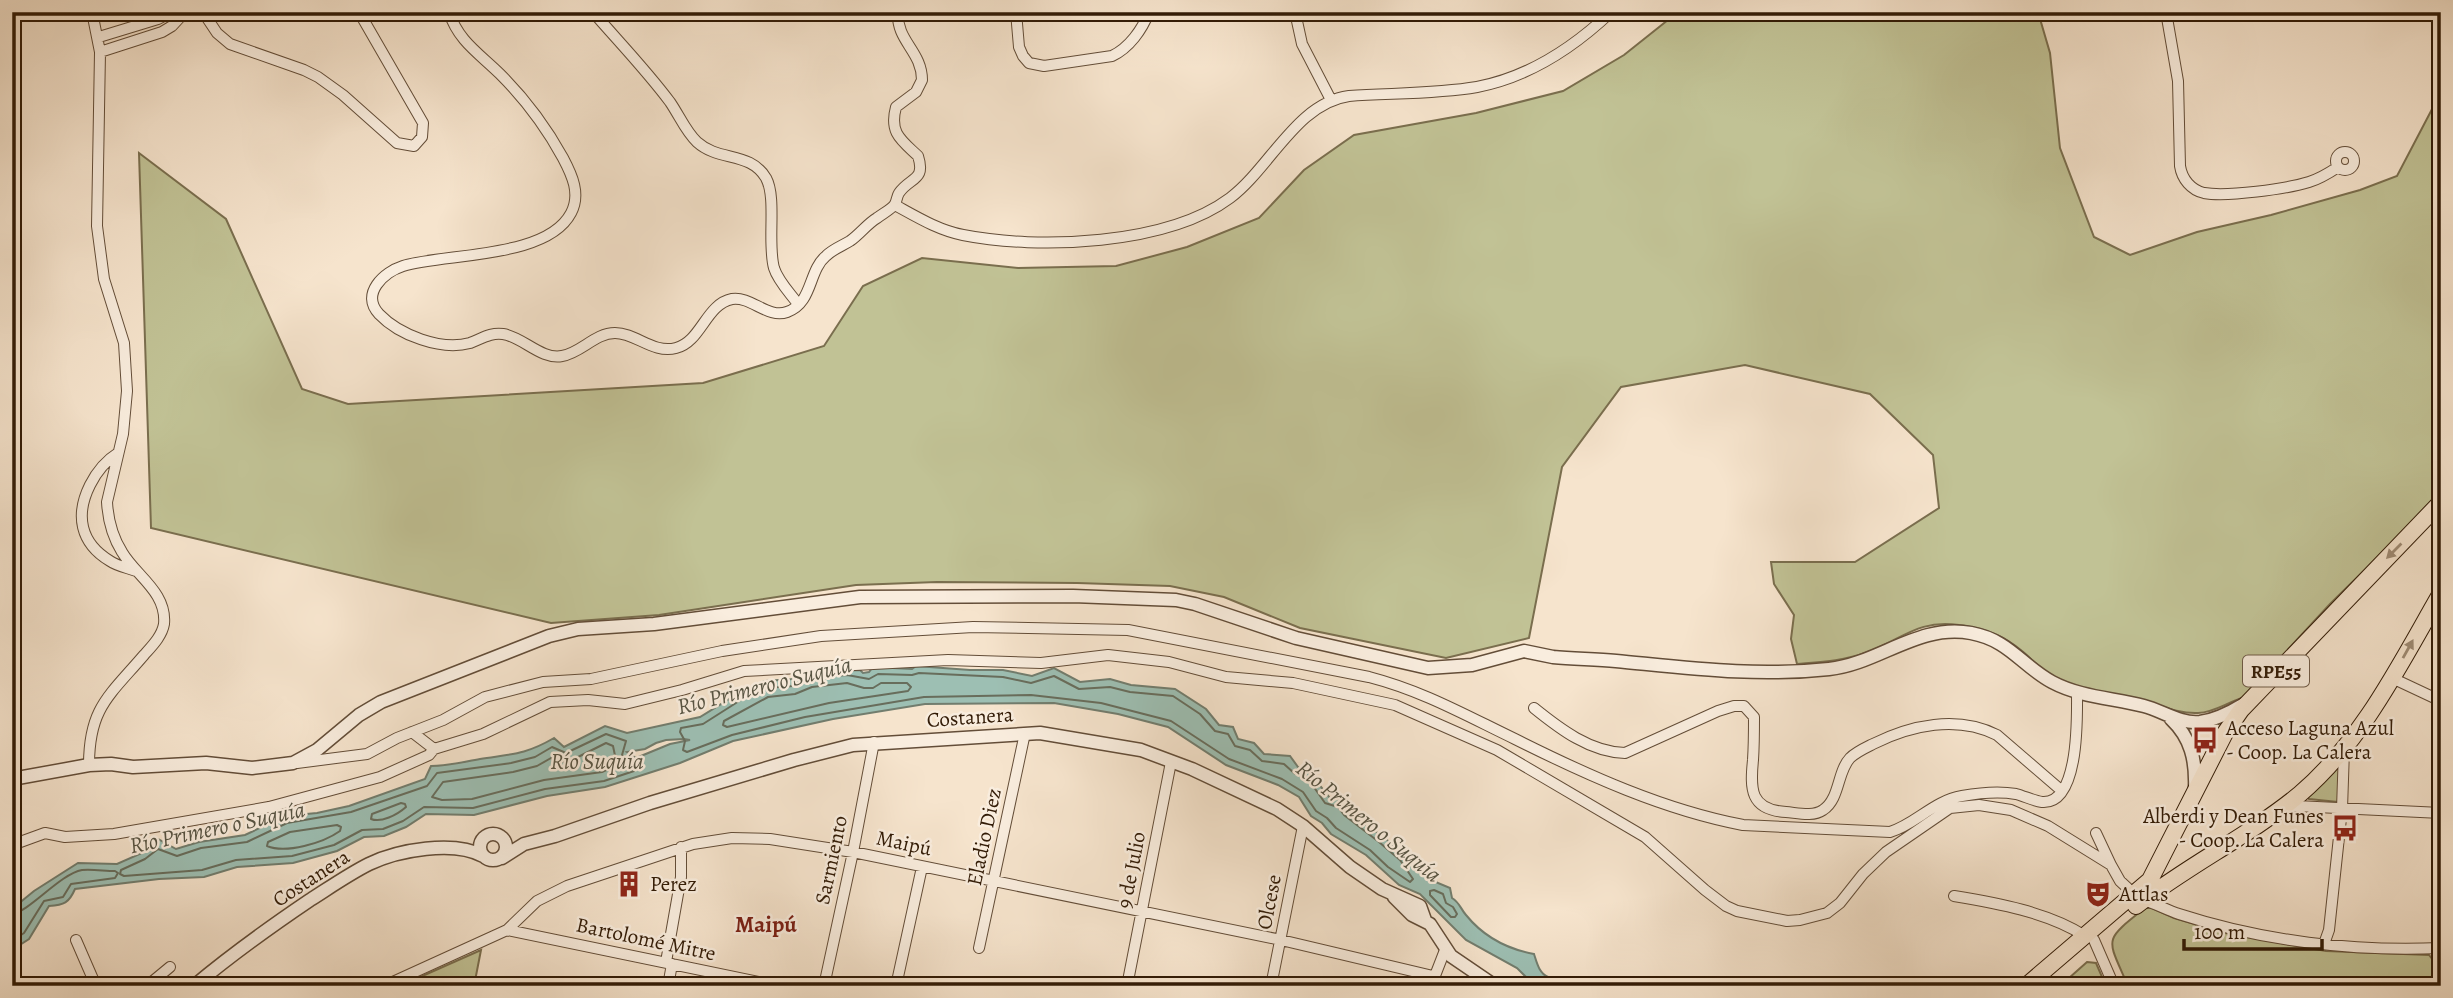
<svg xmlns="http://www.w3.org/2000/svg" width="2453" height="998" font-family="Alegreya,serif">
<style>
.green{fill:#c1c295;stroke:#7a6e4e;stroke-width:2}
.water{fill:#9dbfb3;stroke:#727d6e;stroke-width:2;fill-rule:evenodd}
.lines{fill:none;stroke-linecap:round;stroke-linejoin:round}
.shore{stroke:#686d5c;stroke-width:2}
.minor-casing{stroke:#634d38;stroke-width:12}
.tertiary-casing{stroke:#634d38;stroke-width:15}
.primary-casing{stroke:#321b06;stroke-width:18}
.minor{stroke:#f9edde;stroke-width:10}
.tertiary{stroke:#f9edde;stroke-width:12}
.primary{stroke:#f6e4cd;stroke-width:16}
.oneway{fill:#9e8a73}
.labels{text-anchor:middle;stroke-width:5;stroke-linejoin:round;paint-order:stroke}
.shield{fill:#f9edde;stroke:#6e5a47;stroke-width:2}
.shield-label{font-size:19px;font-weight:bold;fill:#321b06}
.street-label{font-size:21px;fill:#321b06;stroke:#f9edde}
.poi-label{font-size:21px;fill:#321b06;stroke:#f9edde;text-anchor:start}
.water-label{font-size:23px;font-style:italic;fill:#575443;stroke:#f9edde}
.neighbourhood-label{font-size:23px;font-weight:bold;fill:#7a1f14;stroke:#f9edde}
</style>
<rect width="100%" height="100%" fill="#f6e4cd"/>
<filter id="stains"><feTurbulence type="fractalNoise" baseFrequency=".00286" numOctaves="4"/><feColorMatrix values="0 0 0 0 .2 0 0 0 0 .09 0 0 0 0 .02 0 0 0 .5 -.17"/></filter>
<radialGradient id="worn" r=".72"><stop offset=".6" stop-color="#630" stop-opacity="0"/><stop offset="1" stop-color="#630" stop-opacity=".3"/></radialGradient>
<path class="green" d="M 1678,12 L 2038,12 L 2050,53 L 2060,148 L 2094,237 L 2130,255 L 2197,232 L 2271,215 L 2360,190 L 2397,176 L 2441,92 L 2441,445 L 2432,465 C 2441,483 2444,486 2432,504 L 2330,604 L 2243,698 C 2227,702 2216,712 2198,713 C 2177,714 2157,704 2137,699 C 2109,692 2075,691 2050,675 C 2039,668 2032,659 2022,651 C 2003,635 1984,628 1959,625 C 1917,619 1902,640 1865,653 C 1843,661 1820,662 1797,664 L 1791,639 L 1794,615 L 1774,584 L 1771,562 L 1855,562 L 1939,508 L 1933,455 L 1870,394 L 1745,365 L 1621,387 L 1562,467 L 1529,638 L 1446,658 L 1300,628 L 1224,597 L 1170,586 L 1077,583 L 937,582 L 856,585 L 659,615 L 551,623 L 151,528 L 139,153 L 226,219 L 302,389 L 348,404 L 703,383 L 824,346 L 863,286 L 922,258 L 1018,268 L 1116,266 L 1187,247 L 1259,218 L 1304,170 L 1354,135 L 1476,113 L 1563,91 L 1624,55 Z
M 2340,765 L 2338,802 L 2309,799 L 2307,797 Z
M 2145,908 L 2152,908 L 2174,918 L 2225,933 L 2326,951 L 2429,955 L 2433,960 L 2438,986 L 2128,986 C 2107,937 2102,942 2145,908 Z
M 481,950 L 474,986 L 423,986 L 417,982 L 420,977 Z
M 2087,962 L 2096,963 L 2106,986 L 2060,986 Z"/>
<path class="water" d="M 916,666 L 970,670 L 1003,670 L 1032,676 L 1054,668 L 1080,682 L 1110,679 L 1131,685 L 1175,689 L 1206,709 L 1219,725 L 1233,727 L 1238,739 L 1254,743 L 1264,754 L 1290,756 L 1298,767 L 1315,775 L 1318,783 L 1330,798 L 1342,800 C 1349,811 1370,830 1382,835 L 1426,878 L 1450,888 L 1452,898 C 1460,903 1460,908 1466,915 C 1483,936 1507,949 1534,954 C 1537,963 1539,973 1548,977 C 1557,981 1566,978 1575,978 C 1599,977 1625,976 1646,986 L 1535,986 L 1517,968 L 1466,940 L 1420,894 L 1399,885 L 1366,855 L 1331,834 L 1322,823 L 1311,816 L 1299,797 L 1278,785 L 1226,765 L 1168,727 L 1118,714 L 1054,703 L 925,704 L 833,719 L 733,741 L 680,763 L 605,787 L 547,796 L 474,815 L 426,814 L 406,827 L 384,836 L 364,837 L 337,851 L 293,863 L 237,867 L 204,877 L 159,879 L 75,889 C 69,903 64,905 49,906 L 29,939 L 12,950 L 12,909 L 34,891 L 78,863 L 117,864 L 142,853 L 158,839 L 176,849 L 199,842 L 245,835 L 285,816 L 317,813 L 349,806 L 425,779 L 431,766 C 448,766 463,762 480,759 C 511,754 525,755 554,738 L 564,747 L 605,726 L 627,733 L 700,717 L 744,690 L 765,681 L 792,679 L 808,671 L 860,670 L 863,673 L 869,672 L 873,667 L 912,669 ZM 684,739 L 690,740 L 670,744 L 636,758 L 627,752 L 645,749 L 656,743 L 666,740 Z"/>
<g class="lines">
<path class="shore" d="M 919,673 L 1003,677 L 1031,683 L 1054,676 L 1079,689 L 1110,687 L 1130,692 L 1173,696 L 1200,714 L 1215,731 L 1228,734 L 1235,746 L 1250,750 L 1262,761 L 1284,764 L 1294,773 L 1309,780 L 1325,803 L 1338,807 L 1344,815 L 1379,842 L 1400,860 L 1413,879 L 1410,882 L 1388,867 L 1370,850 L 1336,828 L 1327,818 L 1316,811 L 1303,792 L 1282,779 L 1229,759 L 1171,721 L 1101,703 L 1031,695 L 924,697 L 805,717 L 732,735 L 687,752 L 683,750 L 685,741 L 680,732 L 681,728 L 703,724 L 747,696 L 766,688 L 793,686 L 810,678 L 847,675 L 869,679 L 878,674 L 912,675 Z
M 847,683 L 864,688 L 873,688 L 881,683 L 907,683 L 911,687 L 908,691 L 829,703 L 727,727 L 723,725 L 724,721 L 768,697 L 795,694 L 812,687 Z
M 606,734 L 626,741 L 622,755 L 634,766 L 634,771 L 604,781 L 545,789 L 473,808 L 424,807 L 403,821 L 383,829 L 362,830 L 334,845 L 292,856 L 236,860 L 202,870 L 124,876 L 120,874 L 121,870 L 145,859 L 158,849 L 177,856 L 201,848 L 247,842 L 287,823 L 351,812 L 427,786 L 437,773 L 511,763 L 535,757 L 552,747 L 566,753 Z
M 606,743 L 613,746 L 617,765 L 602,772 L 544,780 L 472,799 L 442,800 L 432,797 L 443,782 L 513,772 L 537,766 L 551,758 L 561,762 L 570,761 Z
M 401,803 L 405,804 L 406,807 C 397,815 381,823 371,819 L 372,814 Z
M 337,825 L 341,827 L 340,831 C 323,843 286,854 267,846 L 268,842 L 290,832 Z
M 1434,890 L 1443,894 L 1446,903 L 1453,907 L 1457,914 L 1455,917 L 1451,917 L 1430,895 L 1430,891 Z
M 12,914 C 29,912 60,874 82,870 C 92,869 105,871 115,871 L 118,873 L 115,878 L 71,884 L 63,897 L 44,901 L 24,933 L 12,941"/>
<g class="minor-casing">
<path id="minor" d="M 203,12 L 217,33 L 230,44 L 304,70 L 318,77 L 343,95 L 397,143 L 414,146 L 422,137 L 423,123 L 359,12
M 449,12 C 458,41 480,54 500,74 C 525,99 546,127 563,158 C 572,175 581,194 571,213 C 547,259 445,253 403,266 C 384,272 360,294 379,314 C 399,335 441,351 470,343 C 481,339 491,332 503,334 C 523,337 541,360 562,356 C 581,353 595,333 615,333 C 636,333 653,354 676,348 C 701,342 706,304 732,299 C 751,296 768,319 787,312 C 813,303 808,271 826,256 C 833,249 842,246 850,241 C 860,234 867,224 877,218 C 882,214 892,209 895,204 C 897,200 897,196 899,193 C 910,177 926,181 918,156 C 901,140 889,133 896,107 L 916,92 L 922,80 C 922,51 896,41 898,12
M 593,12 C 619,42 647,71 670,102 C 679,115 686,132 697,142 C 719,162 750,151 766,178 C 777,198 767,243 774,268 C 778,281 790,293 798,304
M 1016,12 L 1019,47 L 1023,56 L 1029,63 L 1044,66 L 1112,56 C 1129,48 1142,30 1149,12
M 1295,12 L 1302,44 L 1331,100
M 2166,12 L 2178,81 L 2180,166 C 2182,179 2191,190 2204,193 C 2227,197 2286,189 2309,182 C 2319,179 2329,173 2338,167
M 99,37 L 158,19 L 171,12
M 100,52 L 162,32 L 172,26 L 185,12
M2336 161a9 9 0 1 1 18 0a9 9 0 1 1-18 0Z
M 895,205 C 917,217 938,230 963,235 C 1038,250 1167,245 1230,198 C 1270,168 1297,103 1349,96 C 1391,93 1436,94 1477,87 C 1529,77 1573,48 1611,12
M 118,453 C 105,461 97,471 90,485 C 75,515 80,543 110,561 C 117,566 128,568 136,571
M 2392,678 L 2441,701
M 1534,708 C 1560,729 1590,752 1625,753 L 1718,711 L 1734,706 L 1744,706 L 1754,717 C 1754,731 1754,745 1753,760 C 1750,789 1750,810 1786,812 C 1798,813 1813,817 1823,810 C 1840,799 1837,772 1850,758 C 1856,752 1865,748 1873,744 C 1911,725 1957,715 1997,735 L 2062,791
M 412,732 L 434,749
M 297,763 L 367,754 L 397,738 L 443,720 L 485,697 L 543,682 L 591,679 L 722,651 L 821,636 L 973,627 L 1128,630 L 1369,677 C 1423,691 1465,715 1515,739 C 1587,775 1664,810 1743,825 L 1890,832 C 1916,824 1933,801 1962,796 C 1979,793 1998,791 2016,794 C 2024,796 2034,801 2042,802 C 2080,805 2077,715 2077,692
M 89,765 C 89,708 109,696 144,655 C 152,646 162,636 164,624 C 167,592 136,576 122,552 C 112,536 108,520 107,502 L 123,434 L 127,391 L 124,343 L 104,279 L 97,226 L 100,52 L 92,12
M 2284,807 L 2296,806 L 2441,813
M 2096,833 L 2111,865
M 12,845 L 45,833 L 65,837 L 114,834 L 269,807 L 380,777 L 429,755 L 434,749 L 483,734 L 550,702 L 588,700 L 625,704 L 682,690 L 744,671 L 948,660 L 1041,663 L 1108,655 L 1169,662 L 1226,677 L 1293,683 L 1395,705 L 1497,750 L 1645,837 L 1705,890 L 1726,906 L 1737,911 L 1787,921 L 1800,920 L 1827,913 L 1840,903 L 1863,874 L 1886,852 L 1950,808 L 1979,805 L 2011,810 L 2048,826 L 2111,865 L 2120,881 L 2135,895
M 1954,896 C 1996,903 2048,912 2085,936
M 2144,900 C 2156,904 2167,910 2179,914 C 2262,941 2354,952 2441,948
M 507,930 L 778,986
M 76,940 L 96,986
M 2094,940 L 2114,986
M 2324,944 L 2329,930 L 2342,809 L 2344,750
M 979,948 L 1025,733
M 2439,948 L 2441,974
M 666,962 L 681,877 L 681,847
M 147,986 L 170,967
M 384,986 L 507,930 L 537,901 L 567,886 L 693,844 L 732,838 L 770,839 L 853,852 L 1281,940 L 1433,976
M 668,986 L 672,964
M 824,986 L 853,852 L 874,742
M 896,986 L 922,867
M 1127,986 L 1171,762
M 1271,986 L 1303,826
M 1431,986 L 1445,950"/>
</g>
<g class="tertiary-casing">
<path id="tertiary" d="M 2171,719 C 2191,738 2196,760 2195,788
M 12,779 L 89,765 L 111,764 L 133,767 L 206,763 L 252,768 L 293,763 L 317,750 L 359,715 L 381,702 L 549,636 L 578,629 L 654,624 L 860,597 L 1073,596 L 1176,600 L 1195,604 L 1296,638 L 1428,668 L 1472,665 L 1524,651 L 1553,657 C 1574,659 1595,659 1616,661 C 1689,668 1755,677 1829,669 C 1878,664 1919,623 1971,633 C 2009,640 2021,665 2052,682 C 2080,697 2113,698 2144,706 C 2163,711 2180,724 2200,722 C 2215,720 2231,712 2244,704
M480 847a13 13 0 1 1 26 0a13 13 0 1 1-26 0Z
M 502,858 L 524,844 L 555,836 L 650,803 L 794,760 L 853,745 L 1040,733 L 1141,750 L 1192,769 L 1277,809 L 1303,826 L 1350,867 L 1382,889 L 1420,906 L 1425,920
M 1394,897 L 1412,915 L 1430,924 L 1451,956 L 1495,986
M 194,986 C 231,955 270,927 310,900 C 329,888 349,874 369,864 C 398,850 454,840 483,856"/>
</g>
<g class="primary-casing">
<path id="primary" d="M 2136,906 C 2188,865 2249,836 2300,794 C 2363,740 2400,664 2441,593
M 2026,986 L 2150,880 L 2225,733 L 2241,710 L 2441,502"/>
</g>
<use href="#minor" class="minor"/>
<use href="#tertiary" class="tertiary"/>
<use href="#primary" class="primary"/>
</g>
<defs><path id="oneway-solid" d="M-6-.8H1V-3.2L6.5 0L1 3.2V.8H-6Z" transform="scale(1.75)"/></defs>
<g class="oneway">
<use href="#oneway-solid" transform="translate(2394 551) rotate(135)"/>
<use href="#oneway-solid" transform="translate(2408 649) rotate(-61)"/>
</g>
<defs>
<g id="bus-bare" transform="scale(2.1)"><path d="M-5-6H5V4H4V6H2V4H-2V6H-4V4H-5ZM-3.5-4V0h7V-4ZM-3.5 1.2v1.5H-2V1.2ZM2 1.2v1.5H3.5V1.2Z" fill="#8f2418" stroke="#f9edde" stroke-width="2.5" paint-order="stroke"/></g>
<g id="building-bare" transform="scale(2.1)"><path d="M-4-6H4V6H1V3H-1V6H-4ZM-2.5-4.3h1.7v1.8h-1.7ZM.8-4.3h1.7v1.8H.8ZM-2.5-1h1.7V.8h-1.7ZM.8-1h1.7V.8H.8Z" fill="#8f2418" stroke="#f9edde" stroke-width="2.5" paint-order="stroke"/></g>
<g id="theatre-bare" transform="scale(2.1)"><path d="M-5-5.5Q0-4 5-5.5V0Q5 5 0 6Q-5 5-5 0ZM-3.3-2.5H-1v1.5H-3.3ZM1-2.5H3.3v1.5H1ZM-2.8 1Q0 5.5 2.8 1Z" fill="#8f2418" stroke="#f9edde" stroke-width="2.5" paint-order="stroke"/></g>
</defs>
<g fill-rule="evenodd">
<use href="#bus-bare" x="2205" y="740"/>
<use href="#bus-bare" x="2345" y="828"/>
<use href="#building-bare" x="629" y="884"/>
<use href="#theatre-bare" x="2098" y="894"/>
</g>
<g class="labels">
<rect class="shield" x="2243" y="655.5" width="66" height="31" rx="5"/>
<g class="shield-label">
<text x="2276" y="678">RPE55</text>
</g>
<g class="street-label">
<text transform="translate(970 717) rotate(-4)" y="7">Costanera</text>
<text transform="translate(984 837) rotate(-78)" y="7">Eladio Diez</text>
<text transform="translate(904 843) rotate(12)" y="7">Maipú</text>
<text transform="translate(831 860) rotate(-78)" y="7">Sarmiento</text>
<text transform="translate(1131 870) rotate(-79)" y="7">9 de Julio</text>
<text transform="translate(311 878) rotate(-33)" y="7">Costanera</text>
<text transform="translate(1269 902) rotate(-79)" y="7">Olcese</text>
<text transform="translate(646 939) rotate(12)" y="7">Bartolomé Mitre</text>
</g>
<g class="poi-label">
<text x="2226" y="735">Acceso Laguna Azul<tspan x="2226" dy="24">- Coop. La Calera</tspan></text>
<text x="2324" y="823" text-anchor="end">Alberdi y Dean Funes<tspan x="2324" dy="24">- Coop. La Calera</tspan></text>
<text x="650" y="891">Perez</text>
<text x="2119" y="901">Attlas</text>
</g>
<g class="water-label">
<text transform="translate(764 685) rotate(-14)" y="8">Río Primero o Suquía</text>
<text x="597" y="769">Río Suquía</text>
<text transform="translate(1369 821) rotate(39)" y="8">Río Primero o Suquía</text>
<text transform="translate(217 827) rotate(-12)" y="8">Río Primero o Suquía</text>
</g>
<g class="neighbourhood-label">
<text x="766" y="932">Maipú</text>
</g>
</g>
<rect width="2453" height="998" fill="none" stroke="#f6e4cd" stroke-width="42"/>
<rect x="14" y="14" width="2425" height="970" fill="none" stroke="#321b06" stroke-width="3.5"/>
<rect x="21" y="21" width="2411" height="956" fill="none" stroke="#321b06" stroke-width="2"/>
<path d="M2184 939v10h138v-10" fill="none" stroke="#321b06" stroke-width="3.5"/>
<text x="2194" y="939" font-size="21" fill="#321b06" stroke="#f9edde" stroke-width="5" paint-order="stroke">100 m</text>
<rect width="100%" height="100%" filter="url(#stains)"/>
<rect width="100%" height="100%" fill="url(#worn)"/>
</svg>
